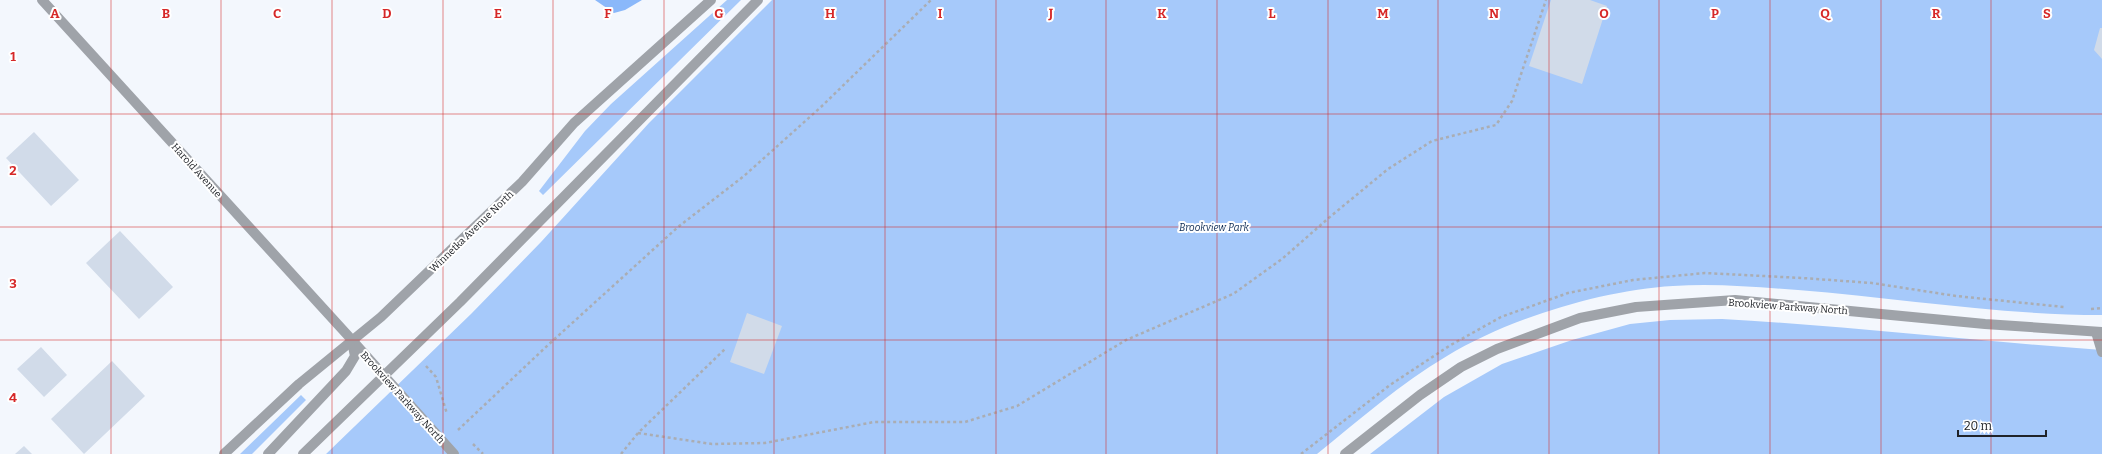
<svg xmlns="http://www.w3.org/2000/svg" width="2102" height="454" font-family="Bitter,serif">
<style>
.green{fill:#a6c9fa}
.water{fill:#8ab8fa}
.building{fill:#d1dbe9}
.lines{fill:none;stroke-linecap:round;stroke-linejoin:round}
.path{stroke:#aaadb3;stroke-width:2.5;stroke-dasharray:3 3;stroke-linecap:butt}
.service{stroke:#9fa3a9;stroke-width:10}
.minor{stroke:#9fa3a9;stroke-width:10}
.tertiary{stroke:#9fa3a9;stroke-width:10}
.grid{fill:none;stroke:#d62828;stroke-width:1;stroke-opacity:0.55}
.labels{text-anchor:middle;stroke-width:4;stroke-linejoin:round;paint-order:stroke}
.street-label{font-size:10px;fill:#202328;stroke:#fff}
.park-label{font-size:10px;font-style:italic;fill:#0c2a53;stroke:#fff}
.grid-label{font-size:13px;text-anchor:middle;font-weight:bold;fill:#d62828;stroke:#fff;stroke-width:4;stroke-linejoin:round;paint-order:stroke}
</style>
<rect width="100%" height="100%" fill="#f3f7fd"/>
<path class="green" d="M 727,0 L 741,0 L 543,195 L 539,191 L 585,131 L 611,104 Z
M 772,0 L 2102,0 L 2102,315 C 2000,315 1899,298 1798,290 C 1756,287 1714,283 1673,286 C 1602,290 1508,319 1447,356 C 1400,384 1359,420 1317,454 L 326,454 L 471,314 L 541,242 L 649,123 Z
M 1722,319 C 1849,326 1975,341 2102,350 L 2102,454 L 1370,454 L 1444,397 L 1502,364 L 1572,340 L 1630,324 L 1670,320 Z
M 301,395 L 306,400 L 252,454 L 240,454 Z"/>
<path class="water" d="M 595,0 L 642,0 L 625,10 L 614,13 Z"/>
<path class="building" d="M 1551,0 L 1590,0 L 1607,6 L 1582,84 L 1529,66 Z
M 2100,28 L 2102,28 L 2102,59 L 2094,50 Z
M 34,132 L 79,180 L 51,206 L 6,158 Z
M 120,231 L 173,287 L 139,319 L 86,263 Z
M 747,313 L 782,326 L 764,374 L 730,362 Z
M 41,347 L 67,375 L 44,397 L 17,369 Z
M 112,361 L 145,396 L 84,454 L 51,419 Z
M 24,446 L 32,454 L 15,454 Z"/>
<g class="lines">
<path class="path" d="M 2091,309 L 2102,308
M 426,366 L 436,377 L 447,414
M 458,430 L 548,345 L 678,227 L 744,176 L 822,106 L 931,0
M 638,433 L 712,444 L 765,443 L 874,422 L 965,422 L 1017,406 L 1126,340 L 1233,294 L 1282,259 L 1331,216 L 1388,169 L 1432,141 L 1496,125 L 1512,101 L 1546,0
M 473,444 L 483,454
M 621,454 L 638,433 L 725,349
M 1301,454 L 1390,385 L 1449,346 L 1501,317 L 1568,293 L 1633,280 L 1705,273 L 1802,278 L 1872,283 L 1956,296 L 2064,307"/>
<path class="service" d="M 2096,332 L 2102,352"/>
<path class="minor" d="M 352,340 L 454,454
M 268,454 L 346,371 L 355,356 L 352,342
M 1345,454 L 1420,395 L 1461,367 L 1497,349 L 1580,318 L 1636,307 L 1735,300 L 1985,324 L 2102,332"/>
<path class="tertiary" d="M 42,0 L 352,340
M 224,454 L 299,384 L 381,317 L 522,182 L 574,123 L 711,0
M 303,454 L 460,302 L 758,0"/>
</g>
<path class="grid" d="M 111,0 L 111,454M 221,0 L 221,454M 332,0 L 332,454M 443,0 L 443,454M 553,0 L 553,454M 664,0 L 664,454M 774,0 L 774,454M 885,0 L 885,454M 996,0 L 996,454M 1106,0 L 1106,454M 1217,0 L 1217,454M 1328,0 L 1328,454M 1438,0 L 1438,454M 1549,0 L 1549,454M 1659,0 L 1659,454M 1770,0 L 1770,454M 1881,0 L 1881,454M 1991,0 L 1991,454M 0,114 L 2102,114M 0,227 L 2102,227M 0,340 L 2102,340"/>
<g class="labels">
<g class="street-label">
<text transform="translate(197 170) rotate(48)" y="4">Harold Avenue</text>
<text transform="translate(471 231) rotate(-44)" y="4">Winnetka Avenue North</text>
<text transform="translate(1788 306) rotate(4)" y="4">Brookview Parkway North</text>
<text transform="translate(403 397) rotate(48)" y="4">Brookview Parkway North</text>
</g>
<g class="park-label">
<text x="1214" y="231">Brookview Park</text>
</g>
</g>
<g class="grid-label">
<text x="55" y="18">A</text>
<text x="166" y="18">B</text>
<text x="277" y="18">C</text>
<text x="387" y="18">D</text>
<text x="498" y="18">E</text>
<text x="608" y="18">F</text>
<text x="719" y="18">G</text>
<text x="830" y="18">H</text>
<text x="940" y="18">I</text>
<text x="1051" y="18">J</text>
<text x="1162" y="18">K</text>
<text x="1272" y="18">L</text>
<text x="1383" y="18">M</text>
<text x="1494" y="18">N</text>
<text x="1604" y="18">O</text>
<text x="1715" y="18">P</text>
<text x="1825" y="18">Q</text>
<text x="1936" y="18">R</text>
<text x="2047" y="18">S</text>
<text x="13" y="61">1</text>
<text x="13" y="175">2</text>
<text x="13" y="288">3</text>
<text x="13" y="402">4</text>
</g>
<path d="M1958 430v6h88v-6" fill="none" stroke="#202328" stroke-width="2"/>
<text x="1964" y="430" font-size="12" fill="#202328" stroke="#ffffff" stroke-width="3" paint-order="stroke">20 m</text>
</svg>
